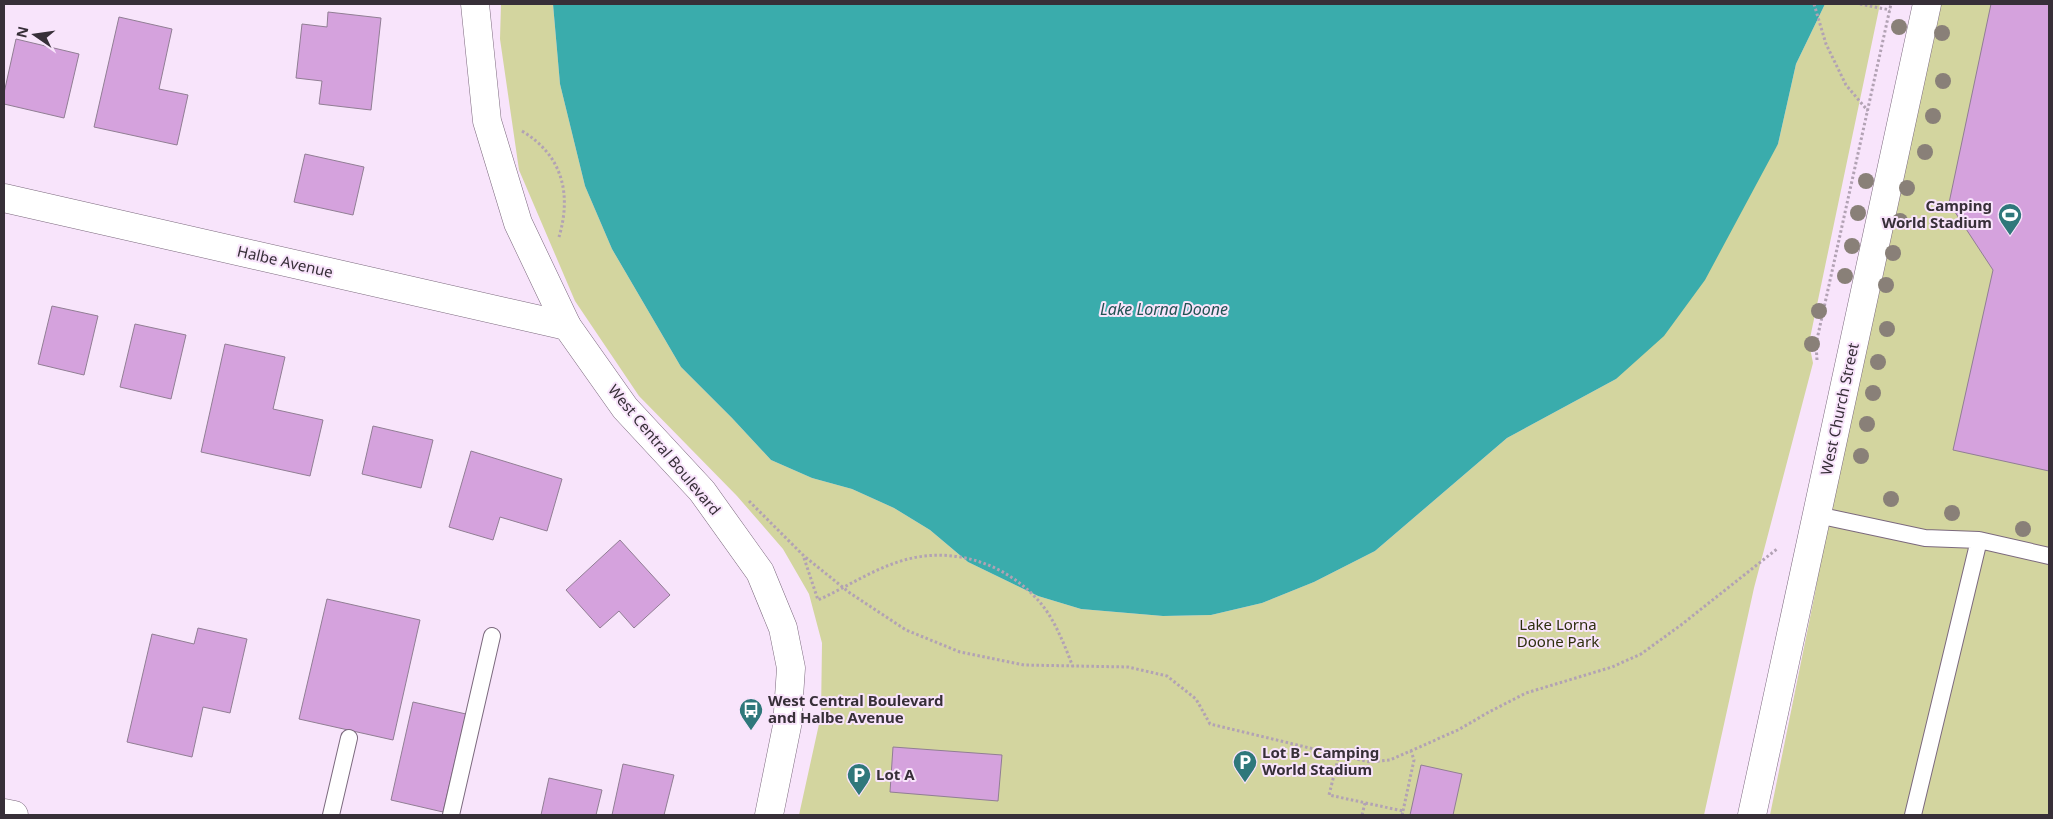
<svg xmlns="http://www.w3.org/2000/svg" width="2053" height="819" font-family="'Noto Sans',sans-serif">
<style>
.green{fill:#d3d59f}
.water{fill:#3aacac}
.building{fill:#d5a2dd;stroke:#917e94}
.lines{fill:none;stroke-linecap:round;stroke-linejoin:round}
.service-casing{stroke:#7b697d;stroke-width:18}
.minor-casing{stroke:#7b697d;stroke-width:29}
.tertiary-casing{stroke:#7b697d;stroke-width:29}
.path{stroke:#b2a2b4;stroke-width:3;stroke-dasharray:2.5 2.5;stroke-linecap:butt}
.service{stroke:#fff;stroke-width:16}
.minor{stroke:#fff;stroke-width:28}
.tertiary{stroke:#fff;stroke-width:28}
.tree{fill:#898078}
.labels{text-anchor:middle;stroke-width:4;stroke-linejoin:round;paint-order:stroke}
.poi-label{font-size:15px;font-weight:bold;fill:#372f38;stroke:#f8e4fb;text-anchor:start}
.street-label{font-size:15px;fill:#372f38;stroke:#f8e4fb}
.park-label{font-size:15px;fill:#2e2f0d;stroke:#f8e4fb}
.water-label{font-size:16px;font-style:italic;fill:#225353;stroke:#f8e4fb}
</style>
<rect width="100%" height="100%" fill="#f8e4fb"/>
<path class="green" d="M 501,4 L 553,4 L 560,84 L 585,186 L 612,249 L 681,367 L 732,418 L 771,460 L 812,478 L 852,489 L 894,508 L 930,530 L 968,562 L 1038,596 L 1081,609 L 1163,616 L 1211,615 L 1262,603 L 1314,582 L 1375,551 L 1507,438 L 1616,379 L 1778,144 L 1796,64 L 1825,4 L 1880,4 L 1809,343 L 1813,363 L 1754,588 L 1704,815 L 799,815 L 821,715 L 822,643 L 809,594 L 783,549 L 737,496 L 639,396 L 575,301 L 519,170 L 500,39 Z
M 1941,4 L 2049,4 L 2049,815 L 1770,815 L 1815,593 L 1831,502 Z"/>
<path class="water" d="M 553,4 L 1825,4 L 1796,64 L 1778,144 L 1705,280 L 1664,336 L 1616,379 L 1507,438 L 1375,551 L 1314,582 L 1262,603 L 1211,615 L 1163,616 L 1081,609 L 1038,596 L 968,562 L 930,530 L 894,508 L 852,489 L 812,478 L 771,460 L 732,418 L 681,367 L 612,249 L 585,186 L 560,84 Z"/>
<path class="building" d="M 1991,4 L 2049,4 L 2049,471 L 1953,450 L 1993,270 L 1949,203 Z
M 328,12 L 381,18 L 371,110 L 319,104 L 322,81 L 296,78 L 302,24 L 327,27 Z
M 119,17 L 172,29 L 159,89 L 188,95 L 177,145 L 94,127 Z
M 16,39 L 79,54 L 64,118 L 4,104 L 4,93 Z
M 305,154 L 364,167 L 353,215 L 294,202 Z
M 52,306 L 98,316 L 84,375 L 38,364 Z
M 135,324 L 186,335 L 171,399 L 120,387 Z
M 225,344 L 285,357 L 273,409 L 323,420 L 310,476 L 201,452 Z
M 373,426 L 433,440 L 421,488 L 362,474 Z
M 471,451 L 562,479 L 547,531 L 500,517 L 493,540 L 449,527 Z
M 620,540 L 670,595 L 634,628 L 619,611 L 600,628 L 566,590 Z
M 327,599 L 420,620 L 393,740 L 299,719 Z
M 198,628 L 247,639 L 230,713 L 203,707 L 192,757 L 127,742 L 152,634 L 194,644 Z
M 413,702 L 466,714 L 443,812 L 391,800 Z
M 893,747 L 1002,755 L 998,801 L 890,792 Z
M 623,764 L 674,775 L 664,815 L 612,815 Z
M 1421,765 L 1462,774 L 1453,815 L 1410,815 Z
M 549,778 L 602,790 L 596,815 L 541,815 Z"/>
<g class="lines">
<g class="service-casing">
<path id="service" d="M 1817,515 L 1925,538 L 1979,540 L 1913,815
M 1979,540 L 2049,556
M 331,815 L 349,738
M 451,815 L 492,636"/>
</g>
<g class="minor-casing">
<path id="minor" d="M 4,198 L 567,326"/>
</g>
<g class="tertiary-casing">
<path id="tertiary" d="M 475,4 L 487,121 L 518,223 L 567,326 L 625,408 L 702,491 L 760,572 L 783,628 L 791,668 L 787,726 L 769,815
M 4,813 L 14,815
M 1752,815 L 1927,4"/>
</g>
<path class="path" d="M 1814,4 L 1826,44 L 1846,85 L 1868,111
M 1860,4 L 1890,10
M 522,131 C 562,155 572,193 559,237
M 1817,360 L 1816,344 L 1891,4
M 749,501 L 804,556 L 850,593 L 906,630 L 960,652 L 1024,665 L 1128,667 L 1167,676 L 1196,699 L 1210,724 L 1339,755
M 804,558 L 818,600 C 845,588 870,571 898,562 C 948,545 1002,561 1037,599 C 1054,617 1064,644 1073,667
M 1403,811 L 1414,760 L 1411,751
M 1362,815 L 1365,803
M 1402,815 L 1403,811 L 1329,795 L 1339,755 L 1370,762 L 1390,760 L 1458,730 L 1489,712 L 1526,693 L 1612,667 L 1641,654 L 1681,625 L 1777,549"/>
<use href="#service" class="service"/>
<use href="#minor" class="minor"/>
<use href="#tertiary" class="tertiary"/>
</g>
<g class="tree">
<circle cx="1899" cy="27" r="8"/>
<circle cx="1942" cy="33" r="8"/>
<circle cx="1943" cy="81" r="8"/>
<circle cx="1933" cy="116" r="8"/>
<circle cx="1925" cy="152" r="8"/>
<circle cx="1866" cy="181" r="8"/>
<circle cx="1907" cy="188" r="8"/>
<circle cx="1858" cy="213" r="8"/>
<circle cx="1900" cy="221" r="8"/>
<circle cx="1852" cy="246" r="8"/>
<circle cx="1893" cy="253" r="8"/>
<circle cx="1845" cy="276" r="8"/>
<circle cx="1886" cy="285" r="8"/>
<circle cx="1819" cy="311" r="8"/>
<circle cx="1887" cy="329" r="8"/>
<circle cx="1812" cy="344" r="8"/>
<circle cx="1878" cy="362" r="8"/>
<circle cx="1873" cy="393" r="8"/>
<circle cx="1867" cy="424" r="8"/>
<circle cx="1861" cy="456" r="8"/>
<circle cx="1891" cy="499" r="8"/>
<circle cx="1952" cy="513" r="8"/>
<circle cx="2023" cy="529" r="8"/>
</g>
<defs>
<g id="stadium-pin" transform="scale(1.25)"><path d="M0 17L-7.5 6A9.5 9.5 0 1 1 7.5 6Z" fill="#2f787b" stroke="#f8e4fb"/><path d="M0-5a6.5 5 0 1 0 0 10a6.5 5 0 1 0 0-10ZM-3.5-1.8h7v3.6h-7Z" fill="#fff"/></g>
<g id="bus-pin" transform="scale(1.25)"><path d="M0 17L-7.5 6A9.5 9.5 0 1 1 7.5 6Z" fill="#2f787b" stroke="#f8e4fb"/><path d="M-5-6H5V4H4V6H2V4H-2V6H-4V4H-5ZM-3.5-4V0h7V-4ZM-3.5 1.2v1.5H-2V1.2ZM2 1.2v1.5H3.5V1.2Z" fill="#fff"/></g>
<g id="parking-pin" transform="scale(1.25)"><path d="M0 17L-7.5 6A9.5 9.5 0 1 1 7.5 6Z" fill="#2f787b" stroke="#f8e4fb"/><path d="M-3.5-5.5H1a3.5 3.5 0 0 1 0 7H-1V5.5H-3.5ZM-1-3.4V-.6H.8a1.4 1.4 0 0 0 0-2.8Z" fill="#fff"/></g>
</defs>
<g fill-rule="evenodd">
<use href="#stadium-pin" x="2010" y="215"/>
<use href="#bus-pin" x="751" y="710"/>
<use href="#parking-pin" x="1245" y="762"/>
<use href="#parking-pin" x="859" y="775"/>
</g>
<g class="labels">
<g class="poi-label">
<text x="1992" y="211" text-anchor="end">Camping<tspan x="1992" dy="17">World Stadium</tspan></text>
<text x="768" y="706">West Central Boulevard<tspan x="768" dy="17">and Halbe Avenue</tspan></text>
<text x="1262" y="758">Lot B - Camping<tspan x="1262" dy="17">World Stadium</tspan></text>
<text x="876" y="780">Lot A</text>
</g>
<g class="street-label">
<text transform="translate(285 262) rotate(13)" y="5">Halbe Avenue</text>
<text transform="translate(1840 409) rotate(-78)" y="5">West Church Street</text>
<text transform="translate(664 450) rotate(50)" y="5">West Central Boulevard</text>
</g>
<g class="park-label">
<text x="1558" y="630">Lake Lorna<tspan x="1558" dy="17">Doone Park</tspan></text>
</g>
<g class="water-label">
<text x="1164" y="315">Lake Lorna Doone</text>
</g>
</g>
<rect width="2053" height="819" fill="none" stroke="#372f38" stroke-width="10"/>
<g transform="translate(35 35) rotate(283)" stroke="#f8e4fb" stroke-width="4" paint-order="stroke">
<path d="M0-4L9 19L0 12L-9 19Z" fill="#372f38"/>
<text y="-8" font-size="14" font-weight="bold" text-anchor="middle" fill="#372f38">N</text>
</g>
</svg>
